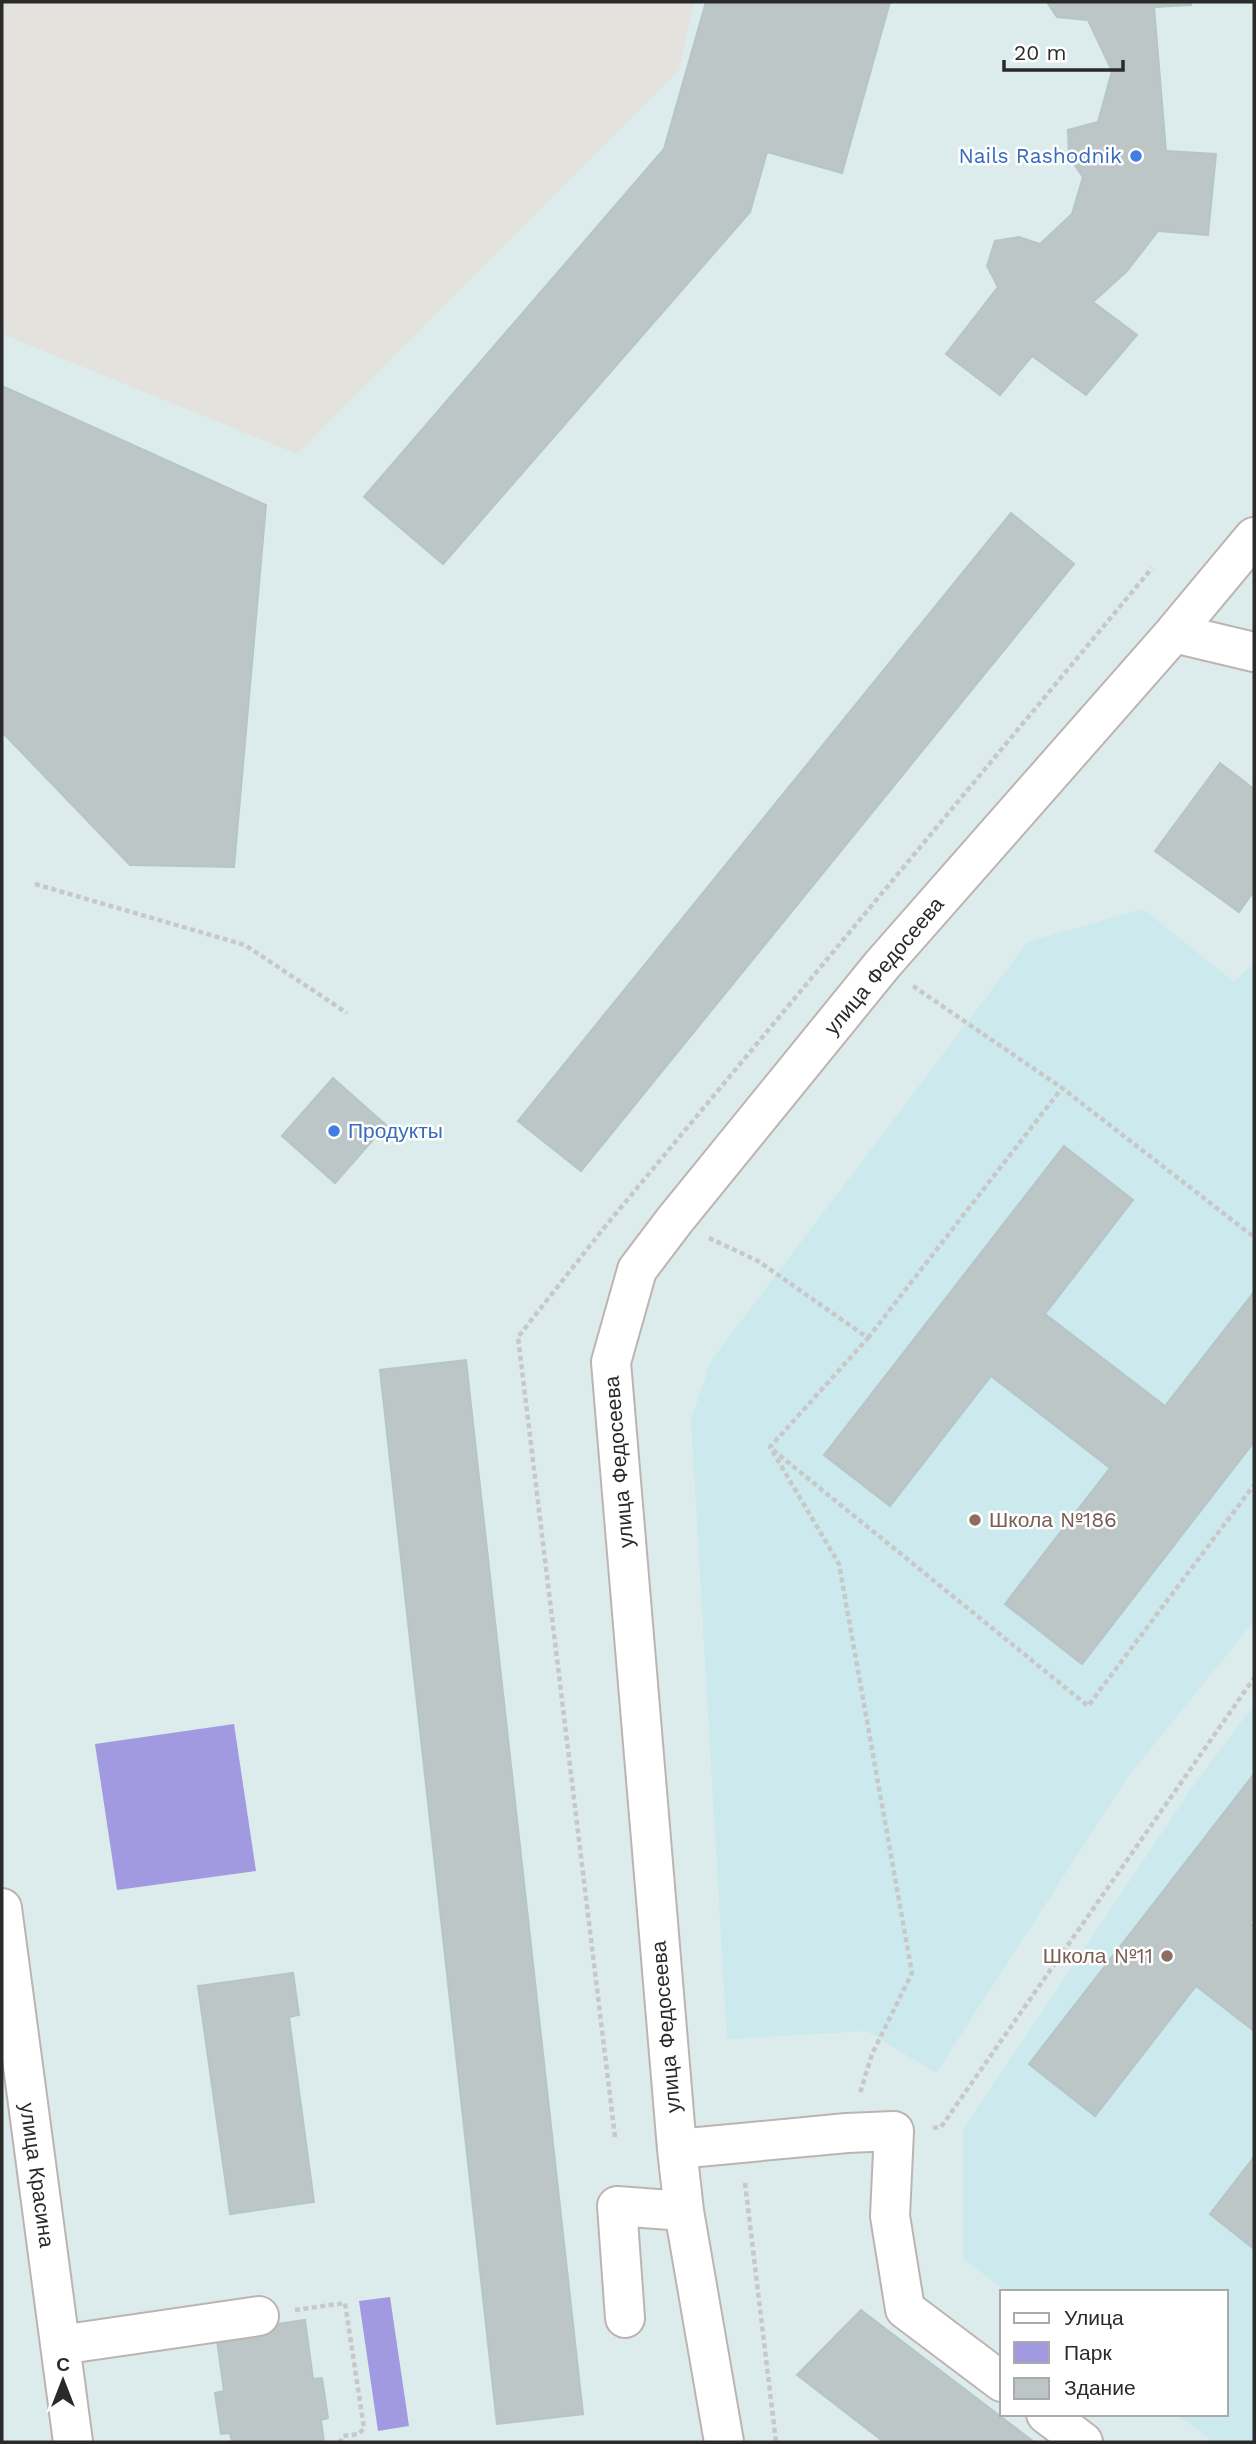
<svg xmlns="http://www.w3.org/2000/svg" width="1256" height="2444" font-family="'Work Sans',sans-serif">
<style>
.industrial{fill:#e4e2dd}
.education{fill:#cce9ed}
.green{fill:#a29ae1}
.building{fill:#bcc6c7;stroke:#b6c5c7;stroke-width:2}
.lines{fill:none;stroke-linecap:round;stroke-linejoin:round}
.minor-casing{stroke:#bdb4b0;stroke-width:42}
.path{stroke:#c8c8c8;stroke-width:4.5;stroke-dasharray:5 3.5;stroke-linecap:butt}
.minor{stroke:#fff;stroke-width:38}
.shop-dot{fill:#3f7fe0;stroke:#fff;stroke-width:2.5}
.education-dot{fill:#8d6e63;stroke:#fff;stroke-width:2.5}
.labels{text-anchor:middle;stroke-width:5;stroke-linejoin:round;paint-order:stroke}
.shop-label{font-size:21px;fill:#366cbe;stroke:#fff;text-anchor:end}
.street-label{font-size:21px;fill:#2a2a2a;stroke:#fff}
.education-label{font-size:21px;fill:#785e54;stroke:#fff;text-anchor:start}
</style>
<rect width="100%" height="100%" fill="#dcebec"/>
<path class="industrial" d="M 2,2 L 694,2 L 679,70 L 297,454 L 2,334 Z"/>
<path class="education" d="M 1143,909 L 1234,982 L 1254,963 L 1254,1621 L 1127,1778 L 936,2073 L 867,2031 L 727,2039 L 691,1420 L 711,1361 L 1028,942 Z
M 1254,1705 L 1254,2442 L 1214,2442 L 1176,2414 L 1226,2414 L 1226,2292 L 1008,2292 L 963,2259 L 963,2130 L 1196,1782 Z"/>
<path class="green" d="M 234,1724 L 256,1871 L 117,1890 L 95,1744 Z
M 390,2297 L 409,2426 L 378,2431 L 359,2301 Z"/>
<path class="building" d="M 706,2 L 890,2 L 842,173 L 767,152 L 750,212 L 443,564 L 364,497 L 664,149 Z
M 1047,2 L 1191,2 L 1191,5 L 1154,7 L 1166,151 L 1216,154 L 1208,235 L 1158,231 L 1127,271 L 1093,302 L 1137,335 L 1086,395 L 1032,356 L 1000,395 L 946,354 L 998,287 L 987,266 L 995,241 L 1019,237 L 1040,244 L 1072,214 L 1083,177 L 1069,157 L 1068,130 L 1098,122 L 1112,71 L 1088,20 L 1057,17 Z
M 2,386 L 266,505 L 234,867 L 130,865 L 2,732 Z
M 1011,513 L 1074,564 L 581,1171 L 518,1121 Z
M 1220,763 L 1254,789 L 1254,891 L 1239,912 L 1155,851 Z
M 333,1078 L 386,1125 L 335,1183 L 282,1136 Z
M 1064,1146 L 1133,1200 L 1045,1314 L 1165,1406 L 1254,1292 L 1254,1442 L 1082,1664 L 1005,1604 L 1110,1468 L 991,1376 L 890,1506 L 824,1455 Z
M 466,1360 L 583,2414 L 497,2424 L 380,1370 Z
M 1254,1774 L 1254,1918 L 1250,1923 L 1254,1927 L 1254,2031 L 1196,1986 L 1095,2116 L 1029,2064 Z
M 293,1973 L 299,2015 L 289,2017 L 314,2202 L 230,2214 L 198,1986 Z
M 1254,2157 L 1254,2249 L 1210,2214 Z
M 861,2310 L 1034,2442 L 884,2442 L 797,2375 Z
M 305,2320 L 313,2379 L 322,2378 L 328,2418 L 321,2420 L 324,2442 L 232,2442 L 230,2433 L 221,2434 L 215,2393 L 224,2391 L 216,2333 Z"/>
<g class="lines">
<g class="minor-casing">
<path id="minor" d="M 1174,633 L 1254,652
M 2,1908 L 73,2442
M 677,2149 L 847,2133 L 894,2131 L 890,2216 L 905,2309 L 1002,2382
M 625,2318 L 617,2206 L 684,2211
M 60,2345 L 259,2316
M 1046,2414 L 1083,2442
M 724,2442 L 684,2211 L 677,2149 L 611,1362 L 637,1270 L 674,1221 L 882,965 L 1174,633 L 1254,537"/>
</g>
<path class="path" d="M 35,884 L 245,945 L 347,1013
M 913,986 L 1062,1088
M 709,1238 L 758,1261 L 868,1338 L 770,1447 L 839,1564 L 912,1973 L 872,2054 L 860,2093
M 868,1338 L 1062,1088 L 1254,1237
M 773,1450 L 1088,1706 L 1254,1485
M 933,2128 L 941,2127 L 1254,1678
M 615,2137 L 518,1337 L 603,1229 L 1152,568
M 745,2183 L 776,2442
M 295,2310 L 345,2303 L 364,2428 L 359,2434 L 343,2436 L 340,2442"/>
<use href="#minor" class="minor"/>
</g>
<g class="shop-dot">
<circle cx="1136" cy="156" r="7"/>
<circle cx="334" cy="1131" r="7"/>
</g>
<g class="education-dot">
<circle cx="975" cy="1520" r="7"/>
<circle cx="1167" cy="1956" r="7"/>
</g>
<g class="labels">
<g class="shop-label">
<text x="1122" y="163">Nails Rashodnik</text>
<text x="348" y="1138" text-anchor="start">Продукты</text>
</g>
<g class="street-label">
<text transform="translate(884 966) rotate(-50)" y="7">улица Федосеева</text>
<text transform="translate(619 1462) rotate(-95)" y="7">улица Федосеева</text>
<text transform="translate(666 2027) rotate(-95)" y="7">улица Федосеева</text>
<text transform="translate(37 2175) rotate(82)" y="7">улица Красина</text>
</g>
<g class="education-label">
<text x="989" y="1527">Школа №186</text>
<text x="1153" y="1963" text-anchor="end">Школа №11</text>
</g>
</g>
<rect width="1256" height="2444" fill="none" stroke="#2a2a2a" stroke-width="7"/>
<rect x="1000" y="2290" width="228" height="126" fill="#ffffff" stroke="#aaaaaa" stroke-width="2"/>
<rect x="1014" y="2313" width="35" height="10" fill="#ffffff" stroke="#aaaaaa" stroke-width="2"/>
<text x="1064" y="2325" font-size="21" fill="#2a2a2a">Улица</text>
<rect x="1014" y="2342" width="35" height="21" fill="#a29ae1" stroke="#aaaaaa" stroke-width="2"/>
<text x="1064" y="2360" font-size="21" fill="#2a2a2a">Парк</text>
<rect x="1014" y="2378" width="35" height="21" fill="#bcc6c7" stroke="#aaaaaa" stroke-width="2"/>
<text x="1064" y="2395" font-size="21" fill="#2a2a2a">Здание</text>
<g transform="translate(63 2381)" stroke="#ffffff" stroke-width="5" paint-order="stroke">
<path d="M0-5L12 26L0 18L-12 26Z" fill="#2a2a2a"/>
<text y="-10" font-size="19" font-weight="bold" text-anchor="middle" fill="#2a2a2a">С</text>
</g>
<path d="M1004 60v10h119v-10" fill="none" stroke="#2a2a2a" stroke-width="3.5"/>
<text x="1014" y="60" font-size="21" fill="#2a2a2a" stroke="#ffffff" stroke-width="5" paint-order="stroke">20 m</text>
</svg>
